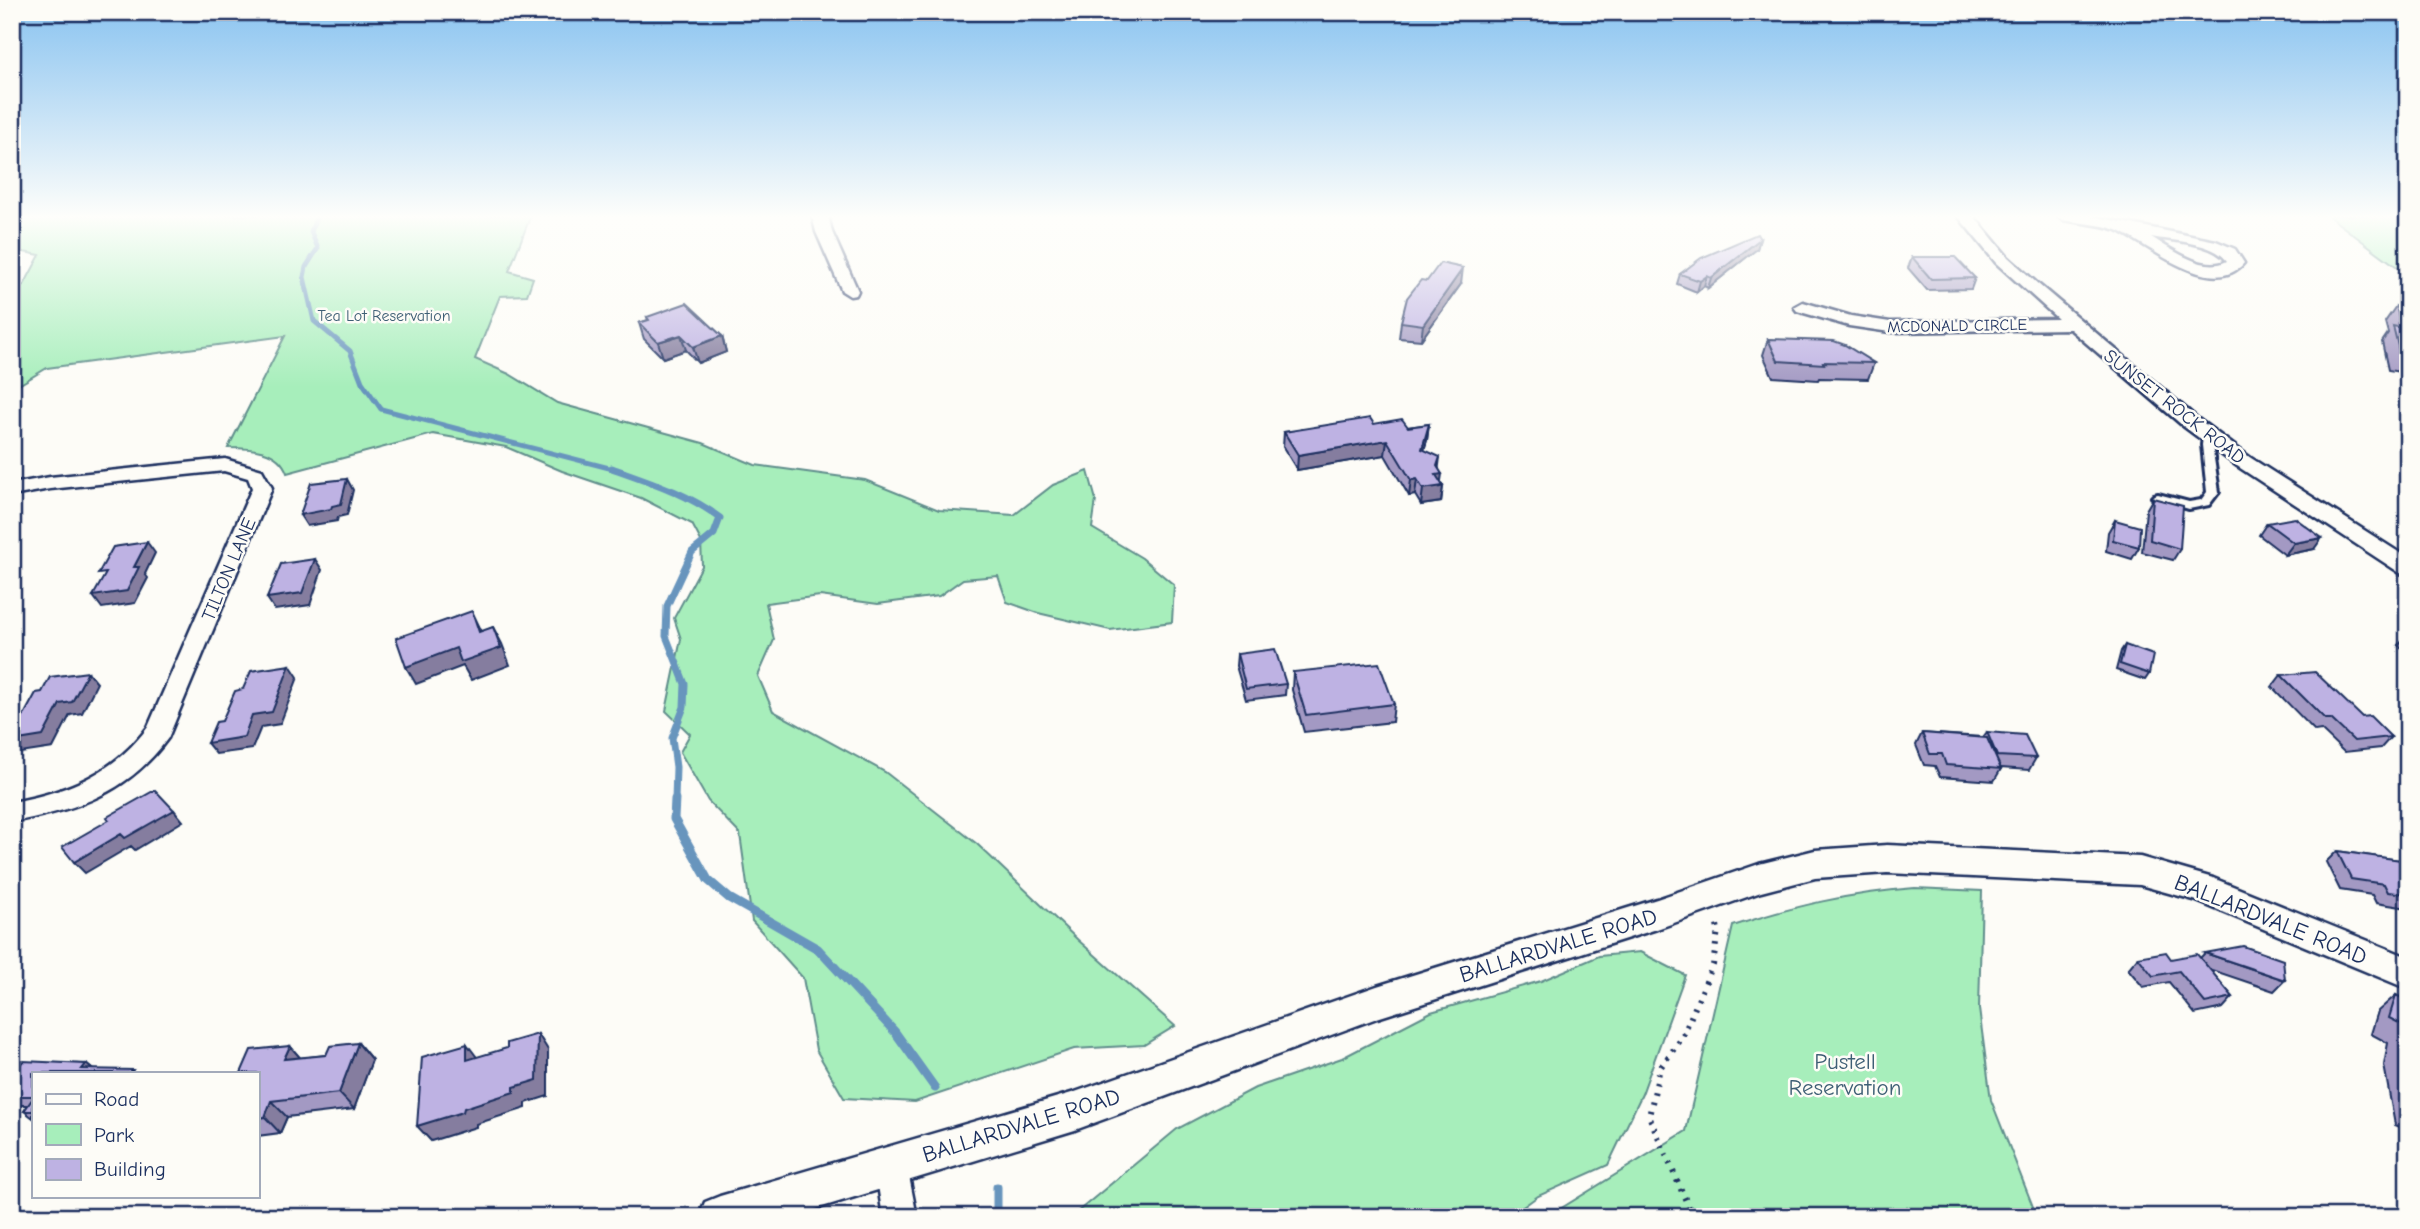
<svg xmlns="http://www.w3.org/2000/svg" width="2420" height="1229" font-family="'Comic Neue',sans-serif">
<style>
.green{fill:#a7eebb;stroke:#618e8c;stroke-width:2}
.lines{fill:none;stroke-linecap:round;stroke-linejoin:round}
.stream-far2{stroke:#6895bd;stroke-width:5}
.stream-far1{stroke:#6895bd;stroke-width:7}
.stream{stroke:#6895bd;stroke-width:9}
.service-casing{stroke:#1b2f5e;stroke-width:6}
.minor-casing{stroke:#1b2f5e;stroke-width:5}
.tertiary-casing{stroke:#1b2f5e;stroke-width:5}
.path{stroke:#1b2f5e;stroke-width:6;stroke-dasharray:2.5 7;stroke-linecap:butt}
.service{fill:#fdfcf7;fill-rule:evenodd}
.minor{fill:#fdfcf7;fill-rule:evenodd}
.tertiary{fill:#fdfcf7;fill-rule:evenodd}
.wall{fill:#a399c3;stroke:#1b2f5e;stroke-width:2}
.shaded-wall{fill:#857d9f;stroke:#1b2f5e;stroke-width:2}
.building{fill:#beb2e3;stroke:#1b2f5e;stroke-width:2}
.labels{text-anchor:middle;stroke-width:5;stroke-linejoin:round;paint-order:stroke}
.far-park-label{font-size:16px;fill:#3e5f75;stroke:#fdfcf7}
.far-street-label{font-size:16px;fill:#1b2f5e;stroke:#fdfcf7}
.street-label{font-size:19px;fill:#1b2f5e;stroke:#fdfcf7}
.near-street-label{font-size:23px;fill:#1b2f5e;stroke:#fdfcf7}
.near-park-label{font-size:23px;fill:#3e5f75;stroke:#fdfcf7}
</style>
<rect width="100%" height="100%" fill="#fdfcf7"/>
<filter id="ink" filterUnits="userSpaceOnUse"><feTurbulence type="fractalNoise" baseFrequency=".0143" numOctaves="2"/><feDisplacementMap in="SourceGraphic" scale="14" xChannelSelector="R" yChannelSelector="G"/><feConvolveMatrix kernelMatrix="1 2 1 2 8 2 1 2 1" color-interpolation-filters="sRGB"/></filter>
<g filter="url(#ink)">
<path class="green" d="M 12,215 L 531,215 L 509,271 L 533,278 L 527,295 L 500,296 L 475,359 L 509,374 L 557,403 L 703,443 L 755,465 L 865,480 L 939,510 L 1014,515 L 1053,485 L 1088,471 L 1096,500 L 1092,528 L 1142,558 L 1174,585 L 1172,622 L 1110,630 L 1038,613 L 1007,602 L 998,576 L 963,579 L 939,596 L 878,604 L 820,596 L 766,603 L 774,640 L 758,676 L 773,711 L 885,772 L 977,844 L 1078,940 L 1175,1026 L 1144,1045 L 1074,1049 L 915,1102 L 844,1098 L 816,1050 L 803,978 L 752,921 L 740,834 L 708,801 L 680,752 L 690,734 L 666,711 L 681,639 L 674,618 L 702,566 L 701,541 L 692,524 L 641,498 L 562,471 L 506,447 L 433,434 L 287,473 C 279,449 250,448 228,448 L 285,336 L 47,368 L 12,389 L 12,291 L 24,285 L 40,255 L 12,250 Z
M 2327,215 L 2408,215 L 2408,275 Z
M 1915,888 L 1982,891 L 1979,1009 L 1991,1100 L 2037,1217 L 1547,1217 L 1686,1131 L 1733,926 C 1795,906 1849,893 1915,888 Z
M 1640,952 L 1685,975 L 1642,1094 L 1608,1165 L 1538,1196 L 1509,1217 L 1078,1217 L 1076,1213 L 1177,1129 L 1255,1088 L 1342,1058 L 1431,1012 L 1541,981 L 1599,956 Z"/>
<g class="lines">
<path class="stream-far2" d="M 317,215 L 311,232 L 318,248 L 306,267 L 304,277 L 314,321 L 350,351 L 362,382 L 381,409 L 617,470"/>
<path class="stream-far1" d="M 612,468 C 651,482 687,493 720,518 L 714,534 L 692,552 L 667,606 L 666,636 L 685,684 L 684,707 L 672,738 L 676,767 L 675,801"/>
<path class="stream" d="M 675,799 L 674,819 L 708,880 L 729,898 L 818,949 L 895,1032 L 935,1088
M 997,1187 L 997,1217"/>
<g class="service-casing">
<path id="service" d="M 2208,434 L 2213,437 L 2212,445 L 2219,492 L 2209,505 L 2189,509 L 2154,499 L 2152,497 L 2154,495 L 2158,494 L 2189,502 L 2201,500 L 2207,492 L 2202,445 L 2203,437 Z"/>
</g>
<g class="minor-casing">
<path id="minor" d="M 812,215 L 828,215 L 832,232 L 858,291 L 856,295 L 850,296 L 842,291 L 816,232 Z
M 1957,215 L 1973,215 L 2008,257 L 2038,284 L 2197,418 L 2251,458 L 2408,558 L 2408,575 L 2400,573 L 2237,466 L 2183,426 L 2070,329 L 1890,332 L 1849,326 L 1797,311 L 1794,307 L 1803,302 L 1851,316 L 1890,322 L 2058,319 L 1996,263 Z
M 2055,215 L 2087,215 L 2216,241 L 2235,249 L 2244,263 C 2212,301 2147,243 2117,230 C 2101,224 2080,223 2063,220 ZM 2151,237 C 2172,241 2214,242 2227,261 C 2204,274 2170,248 2151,237 Z
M 225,459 L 262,470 L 272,488 L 168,738 C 128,793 77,810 12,822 L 12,802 C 68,792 114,773 148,727 L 252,488 L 248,478 L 224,471 L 50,489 L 12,496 L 12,484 L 50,477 Z
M 891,1150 L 903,1155 L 907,1166 L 917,1217 L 883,1217 L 875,1166 L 879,1155 Z"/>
</g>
<g class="tertiary-casing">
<path id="tertiary" d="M 1887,845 L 2140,857 L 2213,878 L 2408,957 L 2408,989 L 2194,900 L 2140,885 L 1887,873 L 1815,878 L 1761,892 L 1657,929 L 1377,1018 L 1075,1130 L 789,1217 L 699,1217 L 705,1202 L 720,1196 L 1075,1092 L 1377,986 L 1657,899 L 1759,864 L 1815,850 Z"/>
</g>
<path class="path" d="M 1693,1217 L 1649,1116 L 1660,1068 L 1682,1038 L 1713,965 L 1718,930 L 1716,920"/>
<use href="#service" class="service"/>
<use href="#minor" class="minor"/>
<use href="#tertiary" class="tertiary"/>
</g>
<path class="wall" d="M 1760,239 L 1757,249 L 1708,288 L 1704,286 L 1697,292 L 1677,284 L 1680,274 Z
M 1912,257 L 1975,278 L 1971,289 L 1927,290 L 1908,268 Z
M 1427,281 L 1461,284 L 1421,340 L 1399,338 L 1401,322 Z
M 2396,306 L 2408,308 L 2408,383 L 2403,382 L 2400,372 L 2388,370 L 2382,342 L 2388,333 L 2385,322 Z
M 647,317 L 722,336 L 726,352 L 698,363 L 686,350 L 663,358 L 644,339 L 639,323 L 648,320 Z
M 1768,339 L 1874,363 L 1868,379 L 1819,378 L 1818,380 L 1773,377 L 1763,355 Z
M 1374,424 L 1408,427 L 1429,424 L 1427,440 L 1424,450 L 1439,469 L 1440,481 L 1443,486 L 1441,502 L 1421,505 L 1415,495 L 1409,496 L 1385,455 L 1297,470 L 1283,447 L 1284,432 Z
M 2153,498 L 2180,549 L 2173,560 L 2142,552 L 2146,510 Z
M 2115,520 L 2139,547 L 2132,559 L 2106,551 L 2108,532 Z
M 2267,523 L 2314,549 L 2285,555 L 2259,535 Z
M 2408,633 L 2408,652 L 2398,645 Z
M 2125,645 L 2149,674 L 2145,680 L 2116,670 L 2121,651 Z
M 1237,654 L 1286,684 L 1285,695 L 1246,700 L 1236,666 Z
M 1293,672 L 1394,704 L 1392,722 L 1304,732 L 1292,690 Z
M 2281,675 L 2362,717 L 2391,737 L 2381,748 L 2344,752 L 2321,730 L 2315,731 L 2272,687 Z
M 1987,732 L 2036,758 L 2029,770 L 2000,768 L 2001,769 L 1994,781 L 1940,777 L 1935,766 L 1924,765 L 1916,745 L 1922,733 L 1983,737 Z
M 2337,851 L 2408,861 L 2408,908 L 2376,903 L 2372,895 L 2340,890 L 2326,862 Z
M 2205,953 L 2285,980 L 2274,991 L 2209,969 L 2233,997 L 2223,1008 L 2195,1014 L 2169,982 L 2143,987 L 2128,969 L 2138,957 L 2171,959 L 2200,958 Z
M 2396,995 L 2408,1001 L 2408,1130 L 2395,1125 L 2384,1065 L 2388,1043 L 2371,1034 L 2378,1011 Z
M 358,1043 L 372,1060 L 354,1109 L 287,1117 L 280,1133 L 257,1136 L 257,1073 L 290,1046 L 300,1058 L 326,1055 Z
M 86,1064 L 93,1070 L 33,1073 L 33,1118 L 24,1111 L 28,1105 L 12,1105 L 12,1075 Z"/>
<path class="shaded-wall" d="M 1760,239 L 1757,249 L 1708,288 L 1711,278 Z
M 1463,268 L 1461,284 L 1421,340 L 1423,325 Z
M 1707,276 L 1704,286 L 1697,292 L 1700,281 Z
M 681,335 L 686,350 L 663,358 L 658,342 Z
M 722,336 L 726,352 L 698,363 L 693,347 Z
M 1429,424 L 1427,440 L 1420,464 L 1422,449 Z
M 1387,440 L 1385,455 L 1297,470 L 1298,455 Z
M 1440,457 L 1438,473 L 1442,474 L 1440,487 L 1443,486 L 1441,502 L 1421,505 L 1423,489 L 1437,466 Z
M 347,479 L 353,490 L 347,515 L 338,517 L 337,521 L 307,526 L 300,515 L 332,506 Z
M 1417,479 L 1415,495 L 1409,496 L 1411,480 Z
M 2322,538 L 2314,549 L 2285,555 L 2294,543 Z
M 147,542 L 155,553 L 145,574 L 148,578 L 135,603 L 102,608 L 93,596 L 134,567 Z
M 315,559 L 322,570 L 310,605 L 275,610 L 267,598 Z
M 472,611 L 480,628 L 488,649 L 479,632 Z
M 493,627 L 502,644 L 510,665 L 471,680 L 463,666 L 416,684 L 406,667 Z
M 290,665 L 298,677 L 280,724 L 261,727 L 252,749 L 216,754 L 207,743 L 252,715 Z
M 88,672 L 97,683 L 82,713 L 70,715 L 53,748 L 21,753 L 12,744 L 12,741 Z
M 174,810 L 183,821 L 135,850 L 131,846 L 85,873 L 74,862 L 121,834 Z
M 538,1034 L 548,1050 L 548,1096 L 526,1103 L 526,1108 L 476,1124 L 476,1127 L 431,1141 L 417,1126 L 514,1087 Z
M 358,1043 L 372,1060 L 354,1109 L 339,1093 Z
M 467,1044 L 479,1060 L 467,1060 Z
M 290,1046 L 304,1062 L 284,1059 Z
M 86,1064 L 97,1073 L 82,1069 Z
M 271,1101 L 287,1117 L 280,1133 L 265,1117 Z"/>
<path class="building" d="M 1757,234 L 1760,239 L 1711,278 L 1707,276 L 1700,281 L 1680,274 L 1701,258 Z
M 1912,257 L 1955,257 L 1975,278 L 1931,279 Z
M 1440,263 L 1463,268 L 1423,325 L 1401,322 L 1407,298 L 1421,280 L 1427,281 Z
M 687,303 L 722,336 L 693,347 L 681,335 L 658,342 L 639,323 L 649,320 L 647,317 Z
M 2396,306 L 2408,308 L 2408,355 L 2400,354 L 2393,326 L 2402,328 Z
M 1768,339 L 1834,341 L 1845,345 L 1874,363 L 1823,362 L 1824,364 L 1778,361 Z
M 1370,418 L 1374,424 L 1402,419 L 1408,427 L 1429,424 L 1422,449 L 1440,457 L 1437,466 L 1442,474 L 1436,475 L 1443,486 L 1423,489 L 1417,479 L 1411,480 L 1387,440 L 1298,455 L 1284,432 Z
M 347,479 L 341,504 L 332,506 L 331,509 L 300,515 L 311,483 Z
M 2153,498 L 2183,506 L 2180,549 L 2150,540 Z
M 2295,518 L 2322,538 L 2294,543 L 2267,523 Z
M 2115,520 L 2140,527 L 2139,547 L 2113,540 Z
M 147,542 L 134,567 L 139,567 L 127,591 L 93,596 L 106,573 L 98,574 L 113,547 Z
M 315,559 L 302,593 L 267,598 L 281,564 Z
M 472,611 L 479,632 L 493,627 L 501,648 L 461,662 L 456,648 L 406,667 L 396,638 Z
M 2125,645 L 2153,655 L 2149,674 L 2120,664 Z
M 1275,649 L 1286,684 L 1246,689 L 1237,654 Z
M 1379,663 L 1394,704 L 1306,715 L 1293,672 Z
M 290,665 L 272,712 L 252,715 L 244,737 L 207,743 L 216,722 L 222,721 L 235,691 L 243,689 L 251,671 Z
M 88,672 L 72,702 L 60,704 L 43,736 L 12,741 L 12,737 L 36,693 L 42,692 L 50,677 Z
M 2315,672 L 2362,717 L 2370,716 L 2391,737 L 2354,741 L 2331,719 L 2325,719 L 2281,675 Z
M 1987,732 L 2025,735 L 2036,758 L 1997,756 Z
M 1922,733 L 1987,738 L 2001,769 L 1946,765 L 1942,754 L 1930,754 Z
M 155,790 L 174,810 L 125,838 L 121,834 L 74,862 L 62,847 L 109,820 L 107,817 Z
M 2337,851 L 2408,861 L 2408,894 L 2388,892 L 2384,884 L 2351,879 Z
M 2243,946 L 2283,960 L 2285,980 L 2205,953 Z
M 2166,952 L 2171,959 L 2197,954 L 2233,997 L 2205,1003 L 2179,971 L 2153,976 L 2138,957 Z
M 2396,995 L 2408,1001 L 2408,1073 L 2403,1049 L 2407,1027 L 2389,1018 Z
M 538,1034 L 537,1080 L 514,1087 L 514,1092 L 464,1108 L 463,1112 L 417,1126 L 422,1057 L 467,1044 L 467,1060 L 507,1048 L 507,1043 Z
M 358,1043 L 339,1093 L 271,1101 L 265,1117 L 257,1118 L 257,1073 L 241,1073 L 251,1050 L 290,1046 L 284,1059 L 326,1055 L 330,1046 Z
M 23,1061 L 86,1064 L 82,1069 L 133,1070 L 131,1073 L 33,1073 L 33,1096 L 12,1096 L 12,1075 Z
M 33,1098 L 33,1111 L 24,1111 Z"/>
</g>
<linearGradient id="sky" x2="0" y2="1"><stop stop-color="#89c3f0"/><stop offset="0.56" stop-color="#fefefb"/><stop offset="1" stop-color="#fefefb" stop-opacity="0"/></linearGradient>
<rect width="2420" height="387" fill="url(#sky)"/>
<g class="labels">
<g class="far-park-label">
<text x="384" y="321">Tea Lot Reservation</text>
</g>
<g class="far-street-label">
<text transform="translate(1957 325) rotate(-1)" y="6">MCDONALD CIRCLE</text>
</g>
<g class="street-label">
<text transform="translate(2175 406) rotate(38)" y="7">SUNSET ROCK ROAD</text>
<text transform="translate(228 569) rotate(-67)" y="7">TILTON LANE</text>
</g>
<g class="near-street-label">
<text transform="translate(2271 919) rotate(22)" y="8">BALLARDVALE ROAD</text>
<text transform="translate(1558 945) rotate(-17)" y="8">BALLARDVALE ROAD</text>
<text transform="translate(1021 1125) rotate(-17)" y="8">BALLARDVALE ROAD</text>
</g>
<g class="near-park-label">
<text x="1845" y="1069">Pustell<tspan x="1845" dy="26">Reservation</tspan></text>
</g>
</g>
<rect width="2420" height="1229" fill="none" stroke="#fdfcf7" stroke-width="42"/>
<rect x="21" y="21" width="2378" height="1187" fill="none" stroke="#1b2f5e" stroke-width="2.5" filter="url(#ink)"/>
<rect x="32" y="1072" width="228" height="126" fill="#fdfcf7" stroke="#a3aaba" stroke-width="2"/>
<rect x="46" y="1094" width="35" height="10" fill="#fdfcf7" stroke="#a3aaba" stroke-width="2"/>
<text x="94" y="1106" font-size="21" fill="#1b2f5e">Road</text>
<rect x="46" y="1124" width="35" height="21" fill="#a7eebb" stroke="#a3aaba" stroke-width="2"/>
<text x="94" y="1142" font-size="21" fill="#1b2f5e">Park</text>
<rect x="46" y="1159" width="35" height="21" fill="#beb2e3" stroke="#a3aaba" stroke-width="2"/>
<text x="94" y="1176" font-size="21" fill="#1b2f5e">Building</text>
</svg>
